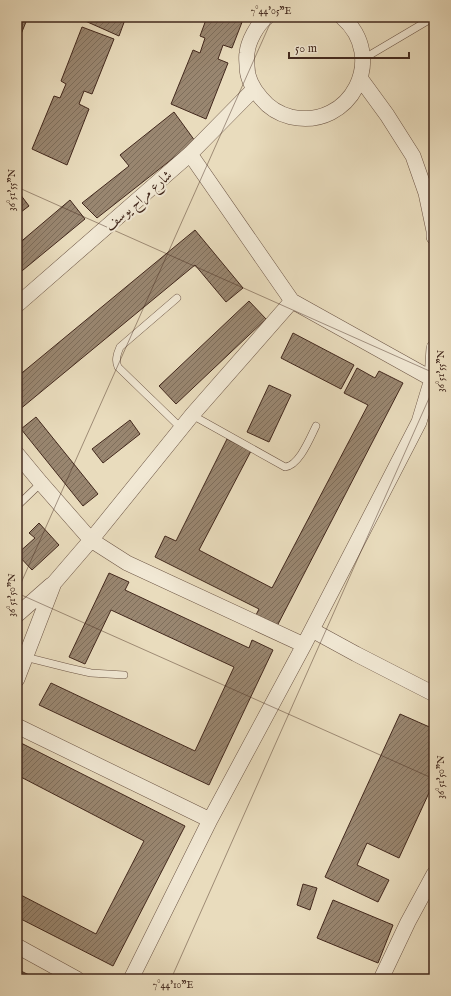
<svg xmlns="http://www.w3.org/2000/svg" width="451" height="996" font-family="'IM FELL English',Amiri,serif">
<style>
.building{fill:url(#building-hatch);stroke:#42281d}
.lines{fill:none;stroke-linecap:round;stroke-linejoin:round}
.service-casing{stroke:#6c5545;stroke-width:8}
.minor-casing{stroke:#6c5545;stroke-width:16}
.service{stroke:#f1e8d4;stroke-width:7}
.minor{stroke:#f1e8d4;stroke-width:15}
.ticks{fill:none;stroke:#42281d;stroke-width:1;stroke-opacity:0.45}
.labels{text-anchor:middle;stroke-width:4;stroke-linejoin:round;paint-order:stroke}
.street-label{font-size:14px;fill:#42281d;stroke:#f1e8d4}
.neatline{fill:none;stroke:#42281d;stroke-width:1.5}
.ticks-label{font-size:10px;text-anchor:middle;fill:#42281d}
</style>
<defs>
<pattern id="building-hatch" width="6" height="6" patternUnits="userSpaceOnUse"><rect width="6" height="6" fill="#998670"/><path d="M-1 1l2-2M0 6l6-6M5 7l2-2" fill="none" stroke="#7e6e5b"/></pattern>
</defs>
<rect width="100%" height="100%" fill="#e9dcbd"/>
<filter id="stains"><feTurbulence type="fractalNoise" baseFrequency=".005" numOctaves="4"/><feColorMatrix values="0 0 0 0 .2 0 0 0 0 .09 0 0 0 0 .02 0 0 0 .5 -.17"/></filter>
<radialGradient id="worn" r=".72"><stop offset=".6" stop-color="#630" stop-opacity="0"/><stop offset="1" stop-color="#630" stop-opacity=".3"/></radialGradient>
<path class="building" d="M 17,17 L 28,17 L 19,39 L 17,38 Z
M 85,17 L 126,17 L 119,36 L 83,20 Z
M 207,17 L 244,17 L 232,48 L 223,45 L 218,59 L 228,63 L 206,119 L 171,104 L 193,50 L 200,53 L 205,38 L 200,36 Z
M 82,27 L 114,39 L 92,94 L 84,91 L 79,104 L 89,109 L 67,165 L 32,149 L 54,96 L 60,98 L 66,84 L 61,81 Z
M 174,112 L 195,141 L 97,218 L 82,203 L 129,166 L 120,155 Z
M 17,190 L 29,206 L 17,215 Z
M 70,200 L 85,219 L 17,275 L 17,245 Z
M 195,230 L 243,288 L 226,302 L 195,265 L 19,410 L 17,408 L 17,377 Z
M 249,301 L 266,319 L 176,404 L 159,386 Z
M 293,333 L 354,365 L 341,389 L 281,358 Z
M 357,368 L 375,378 L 379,371 L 403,383 L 276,628 L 255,617 L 259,609 L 155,557 L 165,536 L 176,541 L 227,439 L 251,451 L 199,550 L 272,588 L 368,405 L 344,393 Z
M 269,385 L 291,395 L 269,442 L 247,432 Z
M 36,417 L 98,494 L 83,506 L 21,429 Z
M 130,420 L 140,434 L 103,463 L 92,449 Z
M 39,523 L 59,545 L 32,570 L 17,554 L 35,538 L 29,533 Z
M 109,573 L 129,582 L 125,590 L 249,648 L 252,640 L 273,650 L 209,785 L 39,705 L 51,683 L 195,751 L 234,667 L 111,610 L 85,664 L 69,657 Z
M 17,576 L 22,581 L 17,585 Z
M 400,714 L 434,729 L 434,782 L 399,858 L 367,843 L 357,865 L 389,880 L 378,902 L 325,877 Z
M 17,741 L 185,826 L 113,966 L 17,917 L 17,893 L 96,934 L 144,841 L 17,775 Z
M 303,884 L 317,888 L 310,910 L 297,905 Z
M 333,900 L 393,925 L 378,963 L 317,938 Z
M 17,969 L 37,979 L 17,979 Z"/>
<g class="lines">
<g class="service-casing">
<path id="service" d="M 363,59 L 434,17
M 177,298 L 120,347 C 117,354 115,360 118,367 L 181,428
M 192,415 L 285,467 C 299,466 310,438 316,426
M 17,506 L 41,483
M 25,657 L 69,668 L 91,673 L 124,675"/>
</g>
<g class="minor-casing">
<path id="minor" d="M 267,17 C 257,24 248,42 247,53 C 246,57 247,62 247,66 C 247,78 253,89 261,98 C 269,108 279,114 291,117 C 351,130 388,57 342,17
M 360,78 L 387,115 L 413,156 L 426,193 L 434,231 L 434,237
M 190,154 L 292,301 L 432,379
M 17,305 L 190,154 L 254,89
M 17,454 L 41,483 L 91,540 L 127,563 L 304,645
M 17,615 L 51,585
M 312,630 L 356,654 L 434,694
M 17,679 L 54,583 L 91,540 L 192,415 L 292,301
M 17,726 L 210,820
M 17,946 L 77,979
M 131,979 L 210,820 L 304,645 L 419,422 L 432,379 L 434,348
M 381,979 L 408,922 L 434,874"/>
</g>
<use href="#service" class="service"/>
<use href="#minor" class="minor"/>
</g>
<path class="ticks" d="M 17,187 L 434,373M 17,592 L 273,17M 17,593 L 434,779M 171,979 L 434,387"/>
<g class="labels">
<g class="street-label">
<text transform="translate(138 200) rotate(-41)" y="5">شارع مراح يوسف</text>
</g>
</g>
<rect width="451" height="996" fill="none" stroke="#e9dcbd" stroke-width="44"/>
<path d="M289 52v6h120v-6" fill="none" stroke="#42281d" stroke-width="2"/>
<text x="295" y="52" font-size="12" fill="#42281d" stroke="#f1e8d4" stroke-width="3" paint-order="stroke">50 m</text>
<rect x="22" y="22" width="407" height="952" class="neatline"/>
<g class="ticks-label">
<text x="271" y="14">7°44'05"E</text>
<text transform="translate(11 190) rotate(-90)" y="4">36°51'55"N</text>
<text transform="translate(440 371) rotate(-90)" y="4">36°51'55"N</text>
<text transform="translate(11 595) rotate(-90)" y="4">36°51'50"N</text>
<text transform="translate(440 777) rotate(-90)" y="4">36°51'50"N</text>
<text x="173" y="988">7°44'10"E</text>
</g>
<rect width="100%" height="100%" filter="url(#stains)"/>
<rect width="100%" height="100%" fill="url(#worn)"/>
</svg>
